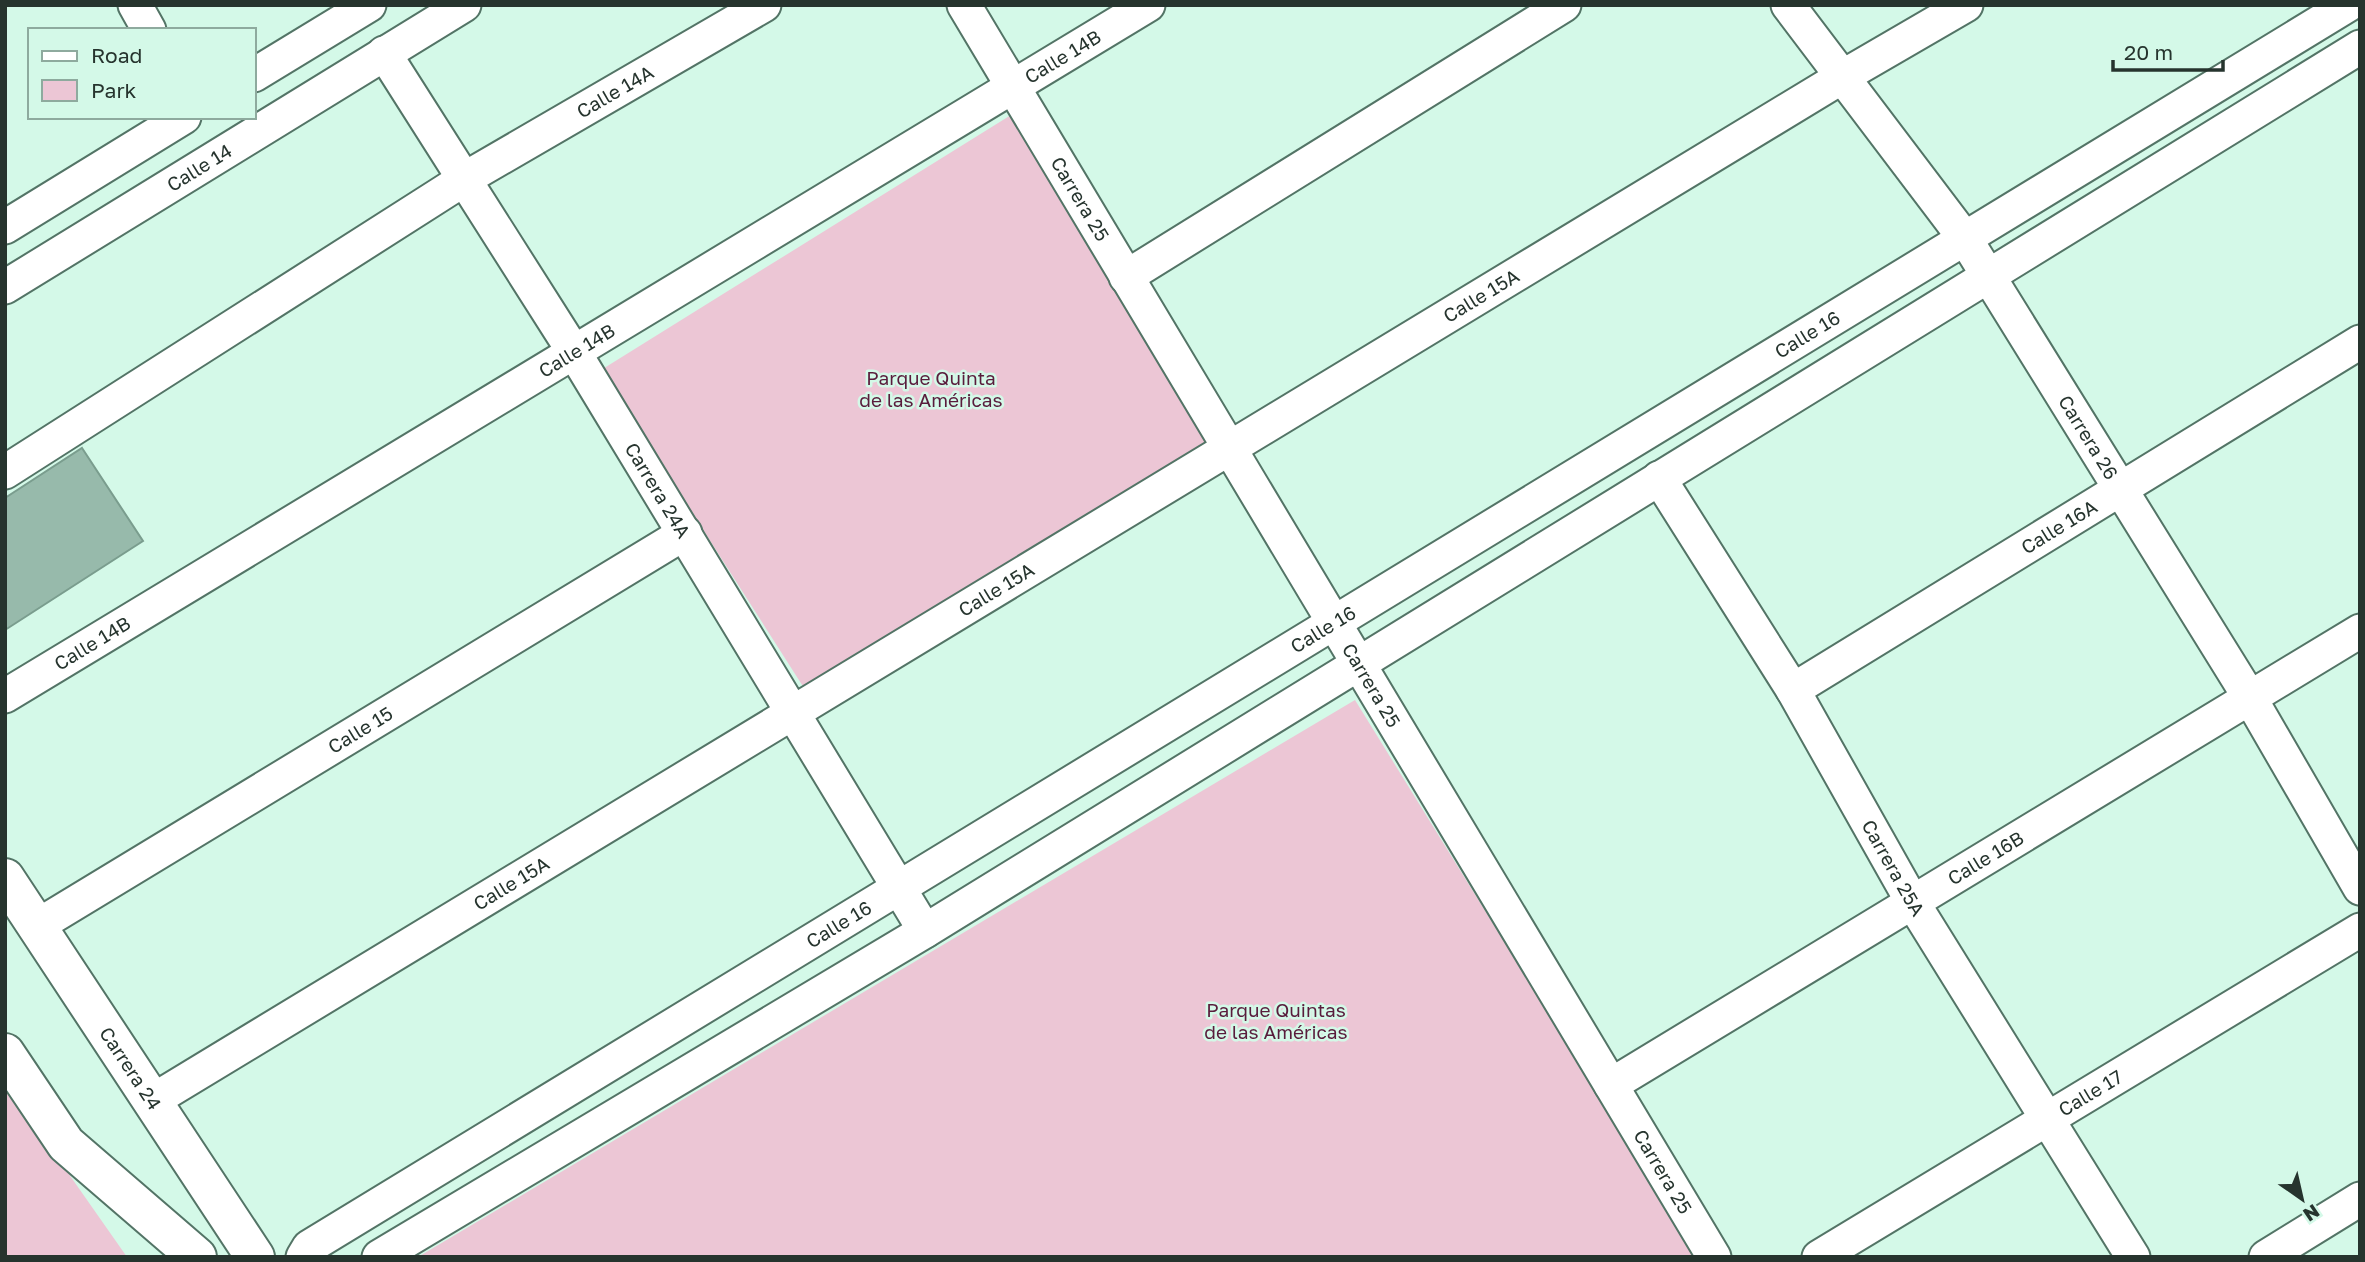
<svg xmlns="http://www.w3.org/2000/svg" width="2365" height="1262" font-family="'Golos Text',sans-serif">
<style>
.green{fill:#ecc6d5}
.building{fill:#97baab;stroke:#7a9d8e;stroke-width:2}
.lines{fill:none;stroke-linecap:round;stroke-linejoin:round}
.minor-casing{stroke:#537466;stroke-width:37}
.tertiary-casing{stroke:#537466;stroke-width:42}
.minor{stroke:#fff;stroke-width:33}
.tertiary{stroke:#fff;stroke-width:38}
.labels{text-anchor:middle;stroke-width:5;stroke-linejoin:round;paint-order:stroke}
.street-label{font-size:19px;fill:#26342e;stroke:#d4f9e8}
.park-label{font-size:19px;fill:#591c3c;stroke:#d4f9e8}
</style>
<rect width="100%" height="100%" fill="#d4f9e8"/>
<path class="green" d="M 1011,115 L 1207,444 L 804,688 L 601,370 Z
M 1355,700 L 1699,1257 L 418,1257 Z
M 5,1083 L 127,1257 L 5,1257 Z"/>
<path class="building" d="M 82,448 L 143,541 L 5,630 L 5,498 Z"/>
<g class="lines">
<g class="minor-casing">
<g id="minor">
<path d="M 135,5 L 149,30"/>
<path id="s1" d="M 964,5 L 1714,1257"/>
<path id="s2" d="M 1788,5 L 1966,240 L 2250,698 L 2360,888"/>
<path id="s3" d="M 384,53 L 574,352 L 925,931"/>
<path d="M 254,75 L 369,5"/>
<path d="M 5,227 L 184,117"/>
<path d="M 1126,277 L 1564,5"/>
<path id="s4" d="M 5,287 L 464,5"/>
<path id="s5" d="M 5,472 L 466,178 L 764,5"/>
<path id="s6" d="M 1659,478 L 1793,690 L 1913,903 L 2133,1257"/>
<path id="s7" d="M 1793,690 L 2360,342"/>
<path id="s8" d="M 5,696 L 1148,5"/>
<path id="s9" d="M 37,926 L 685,533"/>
<path id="s10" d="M 1611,1085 L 2360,631"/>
<path id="s11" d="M 152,1101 L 1842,77 L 1966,5"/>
<path id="s12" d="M 303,1257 L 309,1247 L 2348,5"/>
<path d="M 379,1257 L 925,931 L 2360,47"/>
<path id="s13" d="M 1819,1257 L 2360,930"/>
<path d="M 2266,1257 L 2360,1199"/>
</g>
</g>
<g class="tertiary-casing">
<g id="tertiary">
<path id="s14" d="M 5,878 L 255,1257"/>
<path d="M 5,1053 L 66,1144 L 197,1257"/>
</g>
</g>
<use href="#minor" class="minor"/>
<use href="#tertiary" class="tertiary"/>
</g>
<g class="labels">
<g class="street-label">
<text dy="7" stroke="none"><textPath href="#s8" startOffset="1236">Calle 14B</textPath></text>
<text dy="7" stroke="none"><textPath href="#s5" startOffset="719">Calle 14A</textPath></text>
<text dy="7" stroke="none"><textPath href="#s4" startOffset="228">Calle 14</textPath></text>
<text dy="7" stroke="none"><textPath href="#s1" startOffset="226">Carrera 25</textPath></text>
<text dy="7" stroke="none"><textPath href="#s11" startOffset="1554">Calle 15A</textPath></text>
<text dy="7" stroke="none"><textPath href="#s12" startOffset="1766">Calle 16</textPath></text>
<text dy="7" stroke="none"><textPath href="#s8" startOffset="668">Calle 14B</textPath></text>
<text dy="7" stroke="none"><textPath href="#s2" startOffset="527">Carrera 26</textPath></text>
<text dy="7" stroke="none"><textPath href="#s3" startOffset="516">Carrera 24A</textPath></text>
<text dy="7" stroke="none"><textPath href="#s7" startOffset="312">Calle 16A</textPath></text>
<text dy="7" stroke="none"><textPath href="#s11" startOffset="987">Calle 15A</textPath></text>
<text dy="7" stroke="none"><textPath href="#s12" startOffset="1199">Calle 16</textPath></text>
<text dy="7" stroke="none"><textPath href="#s8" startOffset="102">Calle 14B</textPath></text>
<text dy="7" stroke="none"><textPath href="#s1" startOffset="793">Carrera 25</textPath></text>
<text dy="7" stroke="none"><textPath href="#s9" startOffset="378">Calle 15</textPath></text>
<text dy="7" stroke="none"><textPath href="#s10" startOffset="438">Calle 16B</textPath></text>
<text dy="7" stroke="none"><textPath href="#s6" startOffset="455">Carrera 25A</textPath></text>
<text dy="7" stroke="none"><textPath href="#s11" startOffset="420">Calle 15A</textPath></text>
<text dy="7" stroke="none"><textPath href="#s12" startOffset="632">Calle 16</textPath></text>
<text dy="7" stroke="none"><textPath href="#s14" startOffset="228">Carrera 24</textPath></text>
<text dy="7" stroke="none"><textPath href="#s13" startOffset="317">Calle 17</textPath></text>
<text dy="7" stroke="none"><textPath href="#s1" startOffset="1360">Carrera 25</textPath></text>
</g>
<g class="park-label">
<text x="931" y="385">Parque Quinta<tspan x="931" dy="22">de las Américas</tspan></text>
<text x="1276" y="1017">Parque Quintas<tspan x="1276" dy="22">de las Américas</tspan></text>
</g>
</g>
<rect width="2365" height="1262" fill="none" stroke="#26342e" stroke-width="14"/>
<rect x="28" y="28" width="228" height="91" fill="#d4f9e8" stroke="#8eaa9e" stroke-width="2"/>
<rect x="42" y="51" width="35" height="10" fill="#ffffff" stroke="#8eaa9e" stroke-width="2"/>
<text x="91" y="63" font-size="21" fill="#26342e">Road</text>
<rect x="42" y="80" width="35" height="21" fill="#ecc6d5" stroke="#8eaa9e" stroke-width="2"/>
<text x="91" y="98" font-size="21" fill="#26342e">Park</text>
<g transform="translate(2302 1199) rotate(146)" stroke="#d4f9e8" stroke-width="5" paint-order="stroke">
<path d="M0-5L12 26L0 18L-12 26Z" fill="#26342e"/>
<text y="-10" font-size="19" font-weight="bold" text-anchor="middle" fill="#26342e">N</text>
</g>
<path d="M2113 60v10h110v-10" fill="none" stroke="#26342e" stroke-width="3.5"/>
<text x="2124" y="60" font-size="21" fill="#26342e" stroke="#d4f9e8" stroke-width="5" paint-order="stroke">20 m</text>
</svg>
